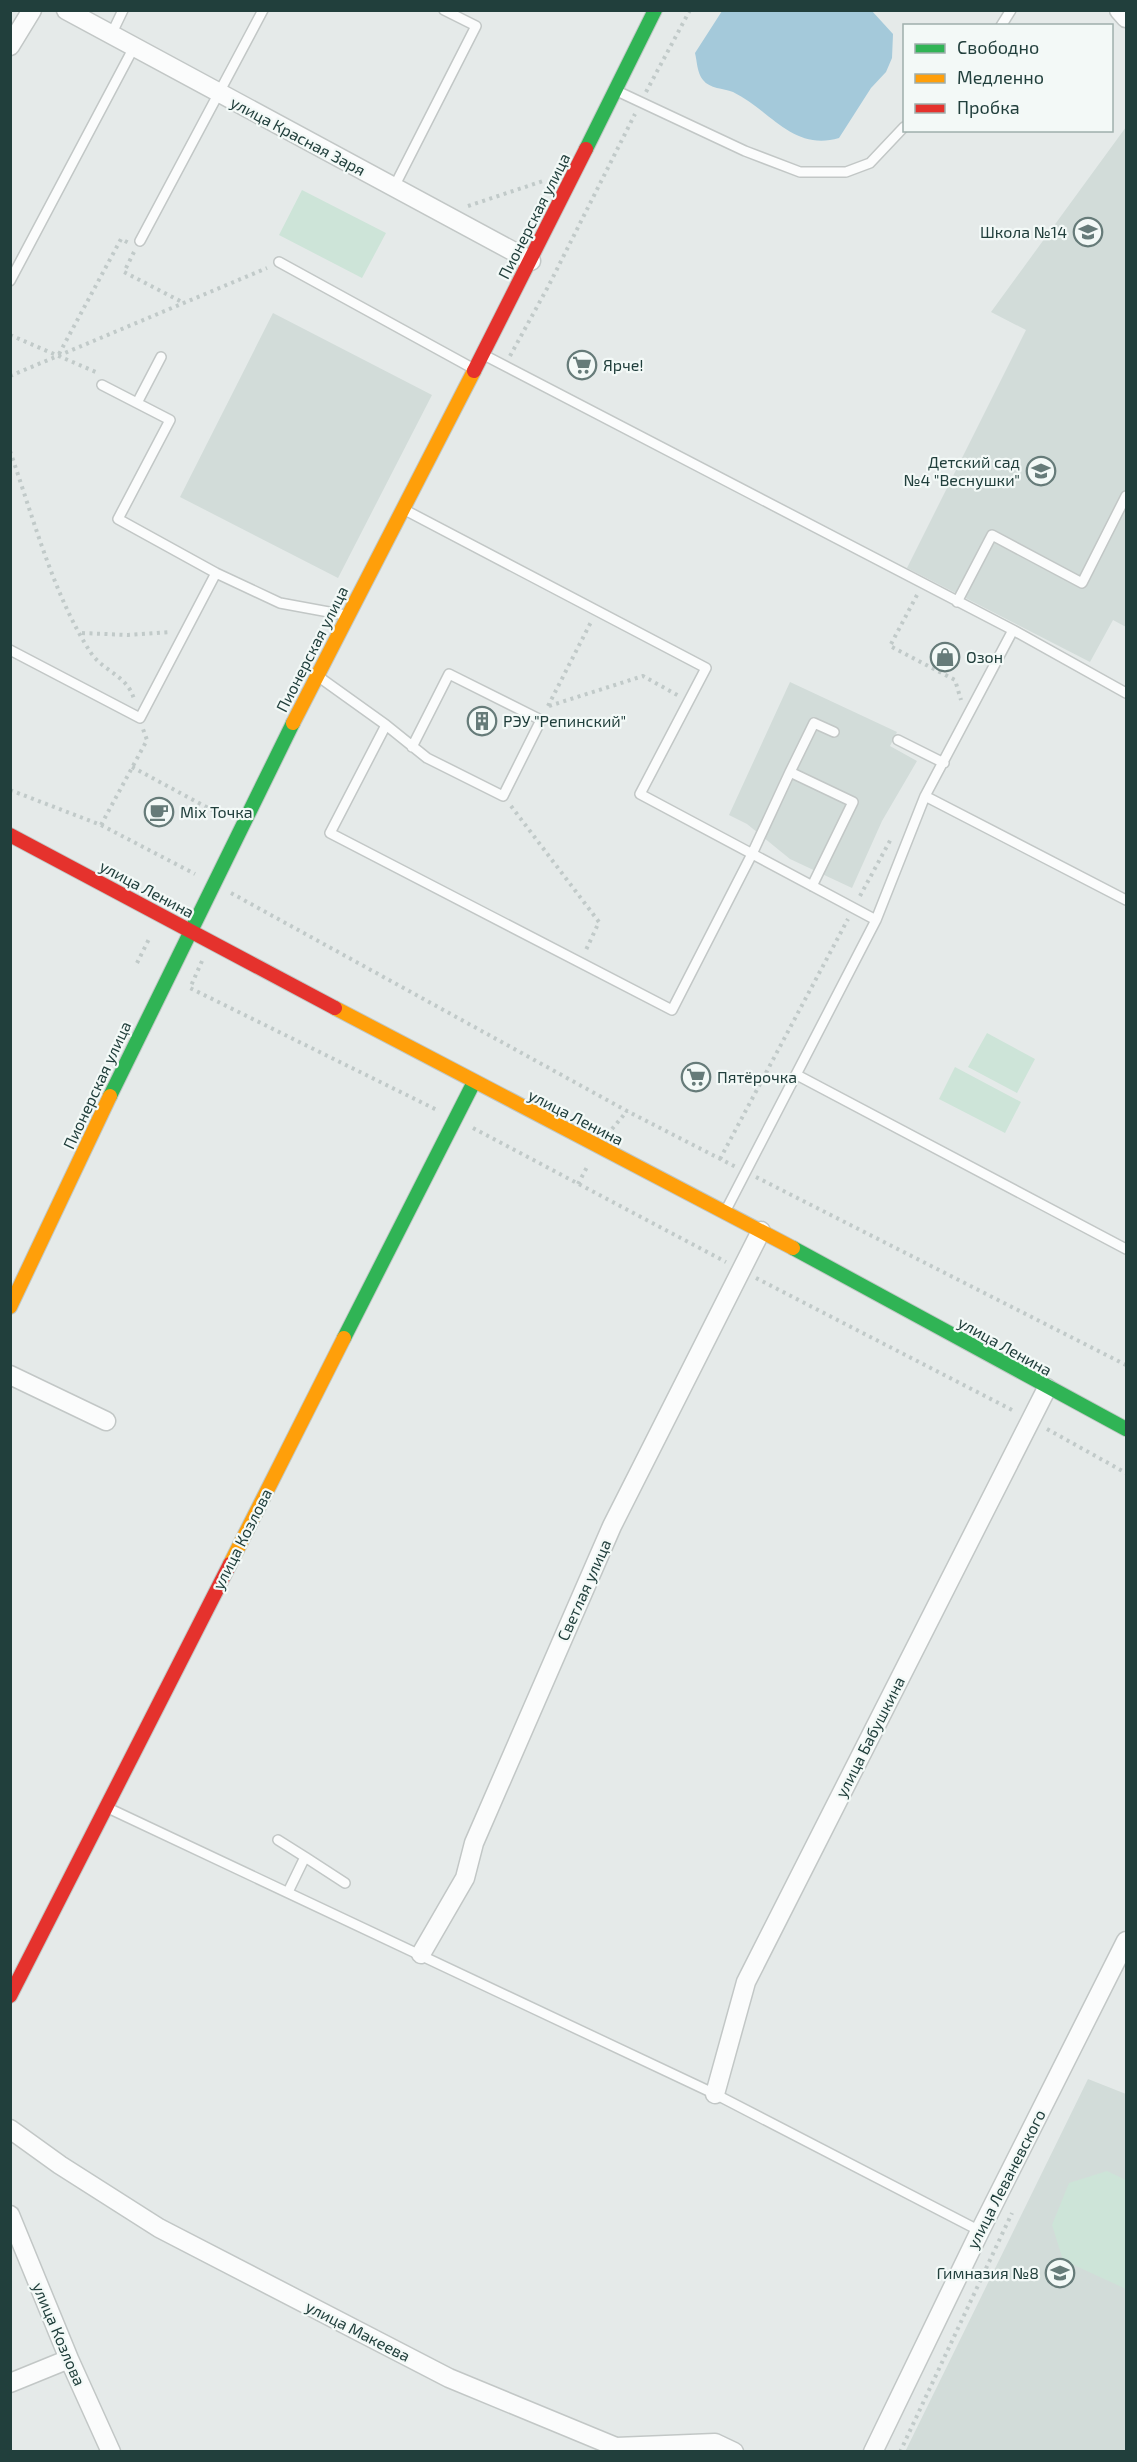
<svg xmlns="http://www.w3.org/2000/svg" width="1137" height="2462" font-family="'Exo 2',sans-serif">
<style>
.built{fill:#d2dcd9}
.green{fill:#cde4d8}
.water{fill:#a4c9da}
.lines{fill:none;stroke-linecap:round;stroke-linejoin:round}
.lane-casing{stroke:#c2c7c6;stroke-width:12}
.street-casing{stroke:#c2c7c6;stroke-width:21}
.fast-casing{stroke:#c0c8c6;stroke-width:16}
.slow-casing{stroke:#c0c8c6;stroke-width:16}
.jam-casing{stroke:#c0c8c6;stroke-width:16}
.path{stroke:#c1cac9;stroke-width:4;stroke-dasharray:3 4.5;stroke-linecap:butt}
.lane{stroke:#fbfcfc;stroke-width:9}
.street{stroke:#fbfcfc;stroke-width:18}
.fast{stroke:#30b455;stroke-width:14}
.slow{stroke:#ff9f0a;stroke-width:14}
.jam{stroke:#e5322d;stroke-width:14}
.labels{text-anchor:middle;stroke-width:4.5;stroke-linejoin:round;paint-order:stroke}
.street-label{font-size:16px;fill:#213f3c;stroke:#f3f9f7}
.poi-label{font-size:16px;fill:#213f3c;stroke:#f3f9f7;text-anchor:start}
</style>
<rect width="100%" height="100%" fill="#e5eae9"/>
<path class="built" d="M 1126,127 L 1126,627 L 1113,620 L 1090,662 L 907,568 L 1026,330 L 991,312 Z
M 273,313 L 432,395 L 338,578 L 180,497 Z
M 790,682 L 897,732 L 890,746 L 917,761 L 882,821 L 852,888 L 790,859 L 747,824 L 729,815 Z
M 1088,2079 L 1126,2094 L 1126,2451 L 905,2452 Z"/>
<path class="green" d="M 302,190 L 386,233 L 362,278 L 279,235 Z
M 987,1033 L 1035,1059 L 1017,1093 L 968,1067 Z
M 955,1067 L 1021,1102 L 1005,1133 L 939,1099 Z
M 1107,2171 L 1126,2180 L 1126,2289 L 1063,2260 L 1052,2225 L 1069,2183 Z"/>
<path class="water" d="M 722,11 L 872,11 L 893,34 L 892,58 L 886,72 L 871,88 L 839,138 C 793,152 769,109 733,92 C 723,88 710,89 703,80 C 697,73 697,61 695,53 Z"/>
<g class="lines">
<g class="lane-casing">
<path id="lane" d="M 1001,26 L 1011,10
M 111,35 L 123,10
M 617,91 L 745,151 L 800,172 L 846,172 L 870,163 L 904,127
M 394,187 L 476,26 L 444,10
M 140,241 L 263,10
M 279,262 L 474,369
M 10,281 L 134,47
M 484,355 L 1013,630 L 1126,693
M 102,385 L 170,420 L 118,519 L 216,573 L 280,603 L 345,615
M 137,403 L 161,357
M 405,510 L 706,668 L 640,794 L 876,920
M 957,602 L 992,535 L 1082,583 L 1126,496
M 1013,630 L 925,796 L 1126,900
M 10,650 L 140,718 L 216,573
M 319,677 L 386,725 L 330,833 L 672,1010 L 752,854 L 790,772
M 386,725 L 427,758 L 503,796 L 541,720 L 449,674 L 412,747
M 898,740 L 944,763
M 812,886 L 853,802 L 790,772 L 814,723 L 834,732
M 797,1075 L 1126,1249
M 726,1210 L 876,920 L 925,796
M 108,1808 L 715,2094 L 980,2231
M 278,1840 L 305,1857 L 288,1892
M 305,1857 L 345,1883"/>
</g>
<g class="street-casing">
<path id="street" d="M 66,10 L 531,261
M 1119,10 L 1126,18
M 10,46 L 32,10
M 10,1375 L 106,1421
M 421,1954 L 465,1878 L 474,1843 L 612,1526 L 761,1231
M 715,2094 L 746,1982 L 1047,1388
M 10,2129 L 60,2165 L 159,2228 L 449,2378 L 616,2447 L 715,2443 L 734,2452
M 10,2215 L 69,2359 L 111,2452
M 10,2383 L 69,2359
M 873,2452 L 980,2231 L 1126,1941"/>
</g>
<g class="fast-casing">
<path id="fast" d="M 586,149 L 655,10
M 110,1096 L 293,723
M 793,1248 L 1126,1429
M 344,1338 L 474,1082"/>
</g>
<g class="slow-casing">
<path id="slow" d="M 293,723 L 474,371
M 335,1008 L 793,1248
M 10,1307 L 110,1096
M 230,1564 L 344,1338"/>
</g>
<g class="jam-casing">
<path id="jam" d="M 474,371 L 586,149
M 10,835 L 335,1008
M 10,1996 L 230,1564"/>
</g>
<path class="path" d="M 646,92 L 690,10
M 468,206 L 546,180
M 134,252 L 124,272 L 182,302
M 10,335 L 98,373
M 59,354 L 121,239 L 129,243
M 510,356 L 549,285 L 635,114
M 10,376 L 267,268
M 10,451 C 32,514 54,597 91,653 C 104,672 127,675 134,699
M 917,595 L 890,646 L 955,680 L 961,700
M 82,633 L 128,635 L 170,632
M 548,706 L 591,622
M 549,706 L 643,676 L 679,696
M 132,767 L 223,816
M 10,790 L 101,825 L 195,874
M 511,806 L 599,922 L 585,952
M 101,825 L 147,740 L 143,729
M 231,893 L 627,1111 L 736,1167
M 860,896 L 892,837
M 202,961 L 190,988 L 437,1110
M 137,963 L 149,939
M 473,1128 L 726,1262
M 612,1129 L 627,1111
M 720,1159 L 848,919
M 756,1177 L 1126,1365
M 578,1184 L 587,1167
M 756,1278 L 1016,1412
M 1047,1429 L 1126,1473
M 900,2452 L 1012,2213"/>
<use href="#lane" class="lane"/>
<use href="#street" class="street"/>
<use href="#fast" class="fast"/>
<use href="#slow" class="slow"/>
<use href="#jam" class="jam"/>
</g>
<defs>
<g id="school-ring" transform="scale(1.5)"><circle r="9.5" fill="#f3f9f7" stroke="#667b79" stroke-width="1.5"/><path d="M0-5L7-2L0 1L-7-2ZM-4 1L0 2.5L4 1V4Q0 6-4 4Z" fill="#667b79"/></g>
<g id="supermarket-ring" transform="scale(1.5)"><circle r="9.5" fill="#f3f9f7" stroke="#667b79" stroke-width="1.5"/><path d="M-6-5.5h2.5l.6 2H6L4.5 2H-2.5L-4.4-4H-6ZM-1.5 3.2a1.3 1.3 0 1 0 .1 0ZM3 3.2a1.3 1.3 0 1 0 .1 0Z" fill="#667b79"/></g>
<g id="shop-ring" transform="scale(1.5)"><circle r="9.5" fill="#f3f9f7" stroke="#667b79" stroke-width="1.5"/><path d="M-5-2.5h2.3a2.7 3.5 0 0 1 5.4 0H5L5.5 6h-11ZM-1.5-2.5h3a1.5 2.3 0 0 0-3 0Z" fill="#667b79"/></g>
<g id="building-ring" transform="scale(1.5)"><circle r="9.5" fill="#f3f9f7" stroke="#667b79" stroke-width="1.5"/><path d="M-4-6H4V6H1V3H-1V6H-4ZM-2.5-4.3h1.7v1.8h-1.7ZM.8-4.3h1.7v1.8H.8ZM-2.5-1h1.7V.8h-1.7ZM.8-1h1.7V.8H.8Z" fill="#667b79"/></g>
<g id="cafe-ring" transform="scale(1.5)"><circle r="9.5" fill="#f3f9f7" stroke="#667b79" stroke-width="1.5"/><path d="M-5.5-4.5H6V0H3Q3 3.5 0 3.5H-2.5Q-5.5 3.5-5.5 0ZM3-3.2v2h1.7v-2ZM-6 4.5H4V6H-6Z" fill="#667b79"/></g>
</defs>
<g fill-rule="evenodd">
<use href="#school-ring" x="1088" y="232"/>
<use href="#supermarket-ring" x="582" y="365"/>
<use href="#school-ring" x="1041" y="471"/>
<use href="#shop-ring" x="945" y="657"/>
<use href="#building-ring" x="482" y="721"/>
<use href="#cafe-ring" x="159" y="812"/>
<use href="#supermarket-ring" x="696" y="1077"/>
<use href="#school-ring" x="1060" y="2273"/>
</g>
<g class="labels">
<g class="street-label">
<text transform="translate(298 136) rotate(28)" y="6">улица Красная Заря</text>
<text transform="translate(534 216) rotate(-63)" y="6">Пионерская улица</text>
<text transform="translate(312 649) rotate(-63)" y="6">Пионерская улица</text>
<text transform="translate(147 889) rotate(28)" y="6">улица Ленина</text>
<text transform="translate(97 1085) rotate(-65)" y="6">Пионерская улица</text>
<text transform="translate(576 1117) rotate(27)" y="6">улица Ленина</text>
<text transform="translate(1005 1346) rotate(29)" y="6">улица Ленина</text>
<text transform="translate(242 1539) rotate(-63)" y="6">улица Козлова</text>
<text transform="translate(584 1590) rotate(-66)" y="6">Светлая улица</text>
<text transform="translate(870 1737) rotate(-63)" y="6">улица Бабушкина</text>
<text transform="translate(1006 2179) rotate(-63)" y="6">улица Леваневского</text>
<text transform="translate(358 2331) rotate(27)" y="6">улица Макеева</text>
<text transform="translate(59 2334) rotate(67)" y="6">улица Козлова</text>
</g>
<g class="poi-label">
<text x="1067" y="238" text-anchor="end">Школа №14</text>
<text x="603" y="371">Ярче!</text>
<text x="1020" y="468" text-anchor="end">Детский сад<tspan x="1020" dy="18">№4 "Веснушки"</tspan></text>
<text x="966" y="663">Озон</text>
<text x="503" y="727">РЭУ "Репинский"</text>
<text x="180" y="818">Mix Точка</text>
<text x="717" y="1083">Пятёрочка</text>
<text x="1039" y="2279" text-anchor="end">Гимназия №8</text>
</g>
</g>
<rect width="1137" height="2462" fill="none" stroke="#213f3c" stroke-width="24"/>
<rect x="903" y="24" width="210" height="108" fill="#f3f9f7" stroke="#9fafac" stroke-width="1.5"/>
<rect x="915" y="44" width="30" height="9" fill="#30b455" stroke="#9fafac" stroke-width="1.5"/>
<text x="957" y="54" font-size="18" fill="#213f3c">Свободно</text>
<rect x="915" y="74" width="30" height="9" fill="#ff9f0a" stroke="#9fafac" stroke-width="1.5"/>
<text x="957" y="84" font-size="18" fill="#213f3c">Медленно</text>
<rect x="915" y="104" width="30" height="9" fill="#e5322d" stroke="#9fafac" stroke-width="1.5"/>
<text x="957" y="114" font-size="18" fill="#213f3c">Пробка</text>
</svg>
